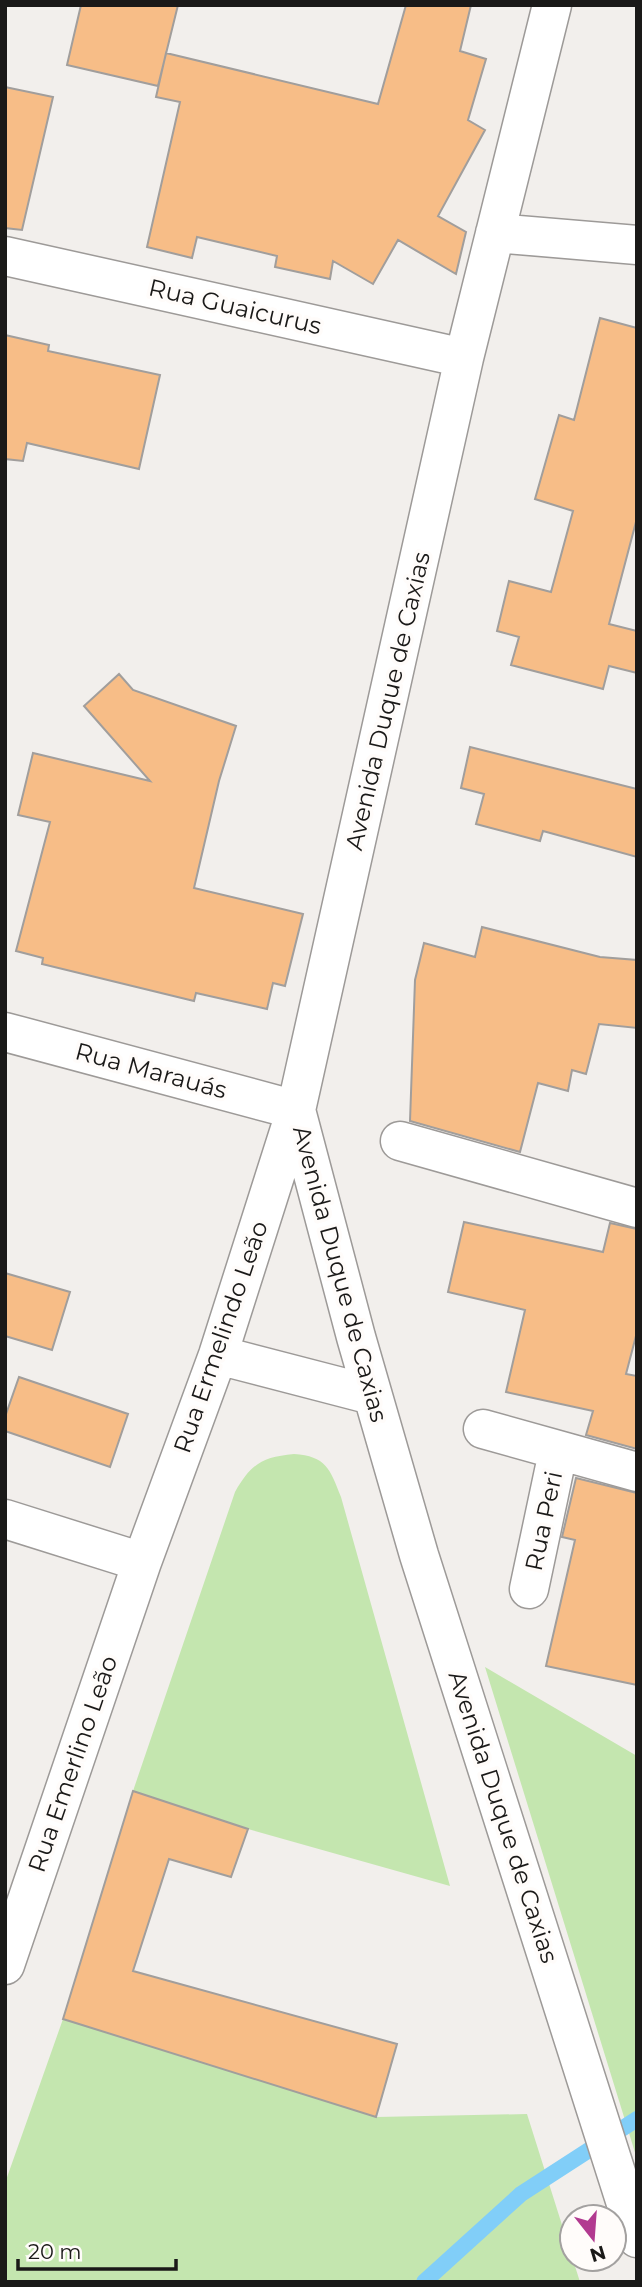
<svg xmlns="http://www.w3.org/2000/svg" width="642" height="2287" font-family="Montserrat,sans-serif">
<style>
.green{fill:#c4e6af}
.lines{fill:none;stroke-linecap:round;stroke-linejoin:round}
.stream{stroke:#81cef8;stroke-width:16}
.building{fill:#f7bd87;stroke:#a19e9c;stroke-width:2}
.minor-casing{stroke:#9d9a98;stroke-width:41}
.minor{stroke:#fff;stroke-width:38}
.labels{text-anchor:middle;stroke-width:7;stroke-linejoin:round;paint-order:stroke}
.street-label{font-size:24px;fill:#1a1918;stroke:#fffcfa}
</style>
<rect width="100%" height="100%" fill="#f2efec"/>
<path class="green" d="M 294,1454 C 326,1456 330,1469 341,1497 L 450,1886 L 248,1829 L 133,1791 L 235,1492 C 251,1464 262,1457 294,1454 Z
M 485,1667 L 637,1756 L 637,2159 Z
M 63,2019 L 376,2117 L 527,2114 L 580,2282 L 5,2282 L 5,2183 Z"/>
<g class="lines">
<path class="stream" d="M 424,2282 L 521,2194 L 637,2119"/>
</g>
<path class="building" d="M 81,5 L 178,5 L 158,86 L 67,65 Z
M 406,5 L 471,5 L 460,51 L 486,59 L 468,120 L 485,130 L 438,216 L 466,232 L 456,274 L 398,240 L 373,284 L 333,261 L 330,279 L 275,267 L 277,256 L 197,237 L 192,258 L 147,247 L 180,102 L 156,97 L 166,53 L 378,104 Z
M 5,87 L 53,97 L 22,230 L 5,228 Z
M 600,318 L 637,328 L 637,518 L 609,624 L 637,631 L 637,673 L 609,666 L 603,689 L 511,665 L 519,637 L 497,631 L 509,581 L 551,592 L 573,511 L 535,499 L 559,415 L 574,420 Z
M 5,335 L 49,345 L 48,351 L 160,375 L 139,469 L 27,443 L 23,461 L 5,459 Z
M 119,674 L 133,690 L 236,726 L 219,781 L 194,888 L 303,914 L 285,986 L 273,983 L 267,1009 L 196,993 L 194,1001 L 42,964 L 43,958 L 16,951 L 50,822 L 18,815 L 33,753 L 150,781 L 84,706 Z
M 470,747 L 637,789 L 637,857 L 543,831 L 540,841 L 476,824 L 484,794 L 461,788 Z
M 482,927 L 600,957 L 637,960 L 637,1028 L 599,1024 L 586,1074 L 572,1070 L 568,1091 L 538,1083 L 520,1152 L 410,1121 L 415,980 L 424,943 L 475,957 Z
M 464,1222 L 603,1252 L 610,1223 L 637,1229 L 637,1332 L 626,1374 L 637,1376 L 637,1449 L 586,1435 L 593,1411 L 506,1392 L 525,1310 L 448,1292 Z
M 5,1273 L 70,1292 L 52,1350 L 5,1336 Z
M 19,1377 L 128,1414 L 110,1467 L 5,1431 L 5,1417 Z
M 576,1478 L 637,1493 L 637,1685 L 546,1666 L 575,1540 L 562,1537 Z
M 133,1791 L 248,1829 L 231,1877 L 169,1859 L 133,1971 L 397,2044 L 376,2117 L 63,2019 Z"/>
<g class="lines">
<g class="minor-casing">
<path id="minor" d="M 495,233 L 637,245
M 5,256 L 464,358
M 5,1032 L 296,1110
M 296,1110 L 356,1337 L 419,1555 L 637,2238
M 400,1141 L 637,1208
M 218,1355 L 372,1395
M 483,1429 L 637,1472
M 5,1519 L 142,1562
M 529,1589 L 558,1452
M 5,1965 L 142,1562 L 218,1355 L 296,1110 L 464,358 L 552,5"/>
</g>
<use href="#minor" class="minor"/>
</g>
<g class="labels">
<g class="street-label">
<text transform="translate(235 307) rotate(13)" y="8">Rua Guaicurus</text>
<text transform="translate(388 701) rotate(-77)" y="8">Avenida Duque de Caxias</text>
<text transform="translate(151 1071) rotate(15)" y="8">Rua Marauás</text>
<text transform="translate(340 1274) rotate(75)" y="8">Avenida Duque de Caxias</text>
<text transform="translate(221 1337) rotate(-71)" y="8">Rua Ermelindo Leão</text>
<text transform="translate(544 1521) rotate(-78)" y="8">Rua Peri</text>
<text transform="translate(73 1764) rotate(-71)" y="8">Rua Emerlino Leão</text>
<text transform="translate(503 1817) rotate(72)" y="8">Avenida Duque de Caxias</text>
</g>
</g>
<rect width="642" height="2287" fill="none" stroke="#1a1918" stroke-width="14"/>
<g transform="translate(593 2238) rotate(163)"><circle r="33" fill="#fffcfa" stroke="#a3a1a0" stroke-width="2"/>
<path d="M0-5L12 26L0 18L-12 26Z" fill="#b23a90"/>
<text y="-10" font-size="19" font-weight="bold" text-anchor="middle" fill="#1a1918">N</text>
</g>
<path d="M18 2259v10h158v-10" fill="none" stroke="#1a1918" stroke-width="3.5"/>
<text x="28" y="2259" font-size="21" fill="#1a1918" stroke="#fffcfa" stroke-width="5" paint-order="stroke">20 m</text>
</svg>
